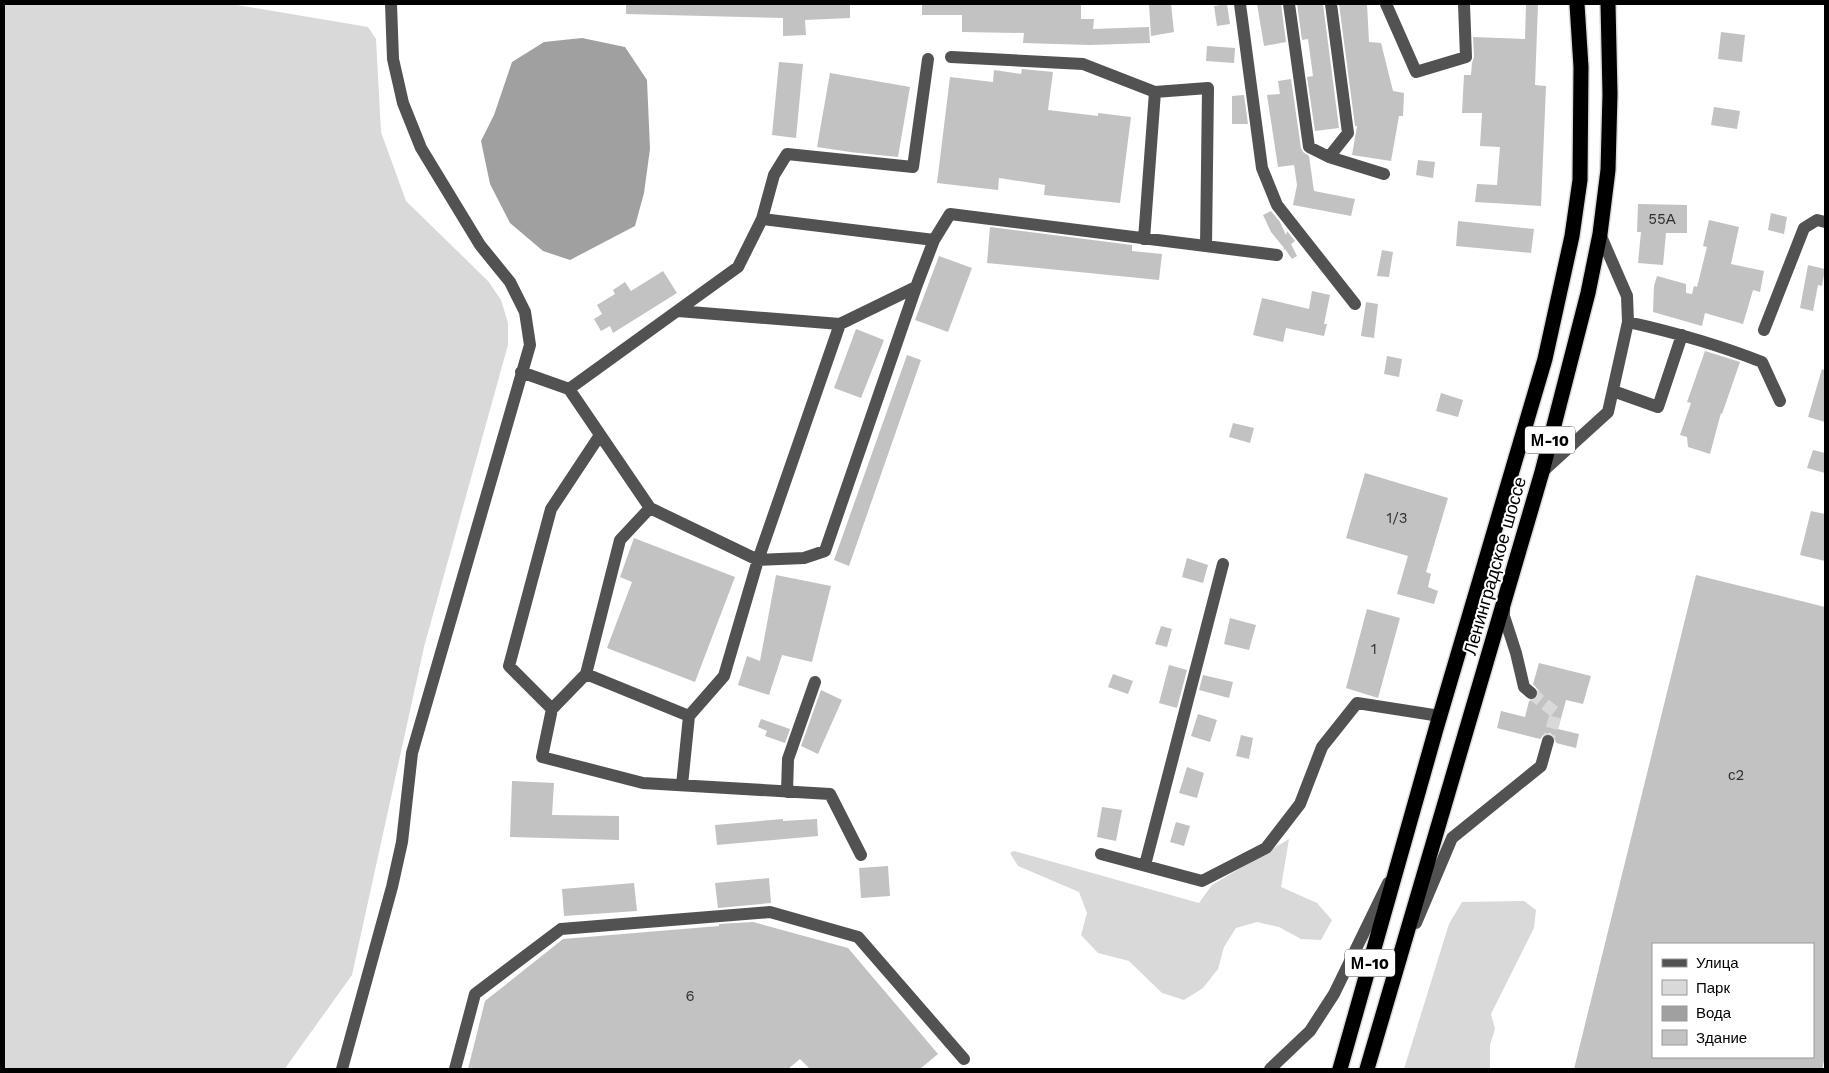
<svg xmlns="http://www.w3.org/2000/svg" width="1829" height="1073" font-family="'Work Sans',sans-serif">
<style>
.green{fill:#d9d9d9}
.water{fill:#a0a0a0}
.building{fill:#c2c2c2;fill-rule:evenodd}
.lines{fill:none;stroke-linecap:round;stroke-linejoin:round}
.minor-tunnel{stroke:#d9d9d9;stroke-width:12;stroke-dasharray:12 6;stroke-linecap:butt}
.highway-casing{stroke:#dbdbdb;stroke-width:18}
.minor{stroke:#525252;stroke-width:12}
.highway{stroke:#000;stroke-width:15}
.labels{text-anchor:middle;stroke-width:4;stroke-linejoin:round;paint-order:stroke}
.number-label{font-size:15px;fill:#303030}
.shield{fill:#fff;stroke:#4c4c4c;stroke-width:1}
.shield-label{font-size:16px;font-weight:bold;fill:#000}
.street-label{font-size:18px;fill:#000;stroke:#fff}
</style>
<rect width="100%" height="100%" fill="#fff"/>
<path class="green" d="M 4,4 L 231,4 L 368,27 L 376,39 L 381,132 L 406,201 L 488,281 L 501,300 L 508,323 L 508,345 L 424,647 L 352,975 L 286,1067 L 286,1069 L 4,1069 Z
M 1289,839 L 1281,887 L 1317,903 L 1332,920 L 1321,940 L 1301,939 L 1279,927 L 1257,922 L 1236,928 L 1224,947 L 1218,969 L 1203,988 L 1184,1000 L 1162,993 L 1129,961 L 1098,953 L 1081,935 L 1087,913 L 1079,892 L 1018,866 L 1010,853 L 1014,851 L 1199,903 L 1212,885 Z
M 1524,901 L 1536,910 L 1534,928 L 1491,1014 L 1495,1029 L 1490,1045 L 1490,1069 L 1404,1069 L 1449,924 L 1462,902 Z"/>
<path class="water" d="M 582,38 L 625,47 L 647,80 L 650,149 L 644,193 L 635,226 L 570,260 L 543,251 L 510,223 L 490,184 L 481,141 L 494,115 L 512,62 L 544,42 Z"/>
<path class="building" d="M 626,4 L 782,5 L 782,4 L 850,4 L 850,18 L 805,20 L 806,35 L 783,36 L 783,18 L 626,14 Z
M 922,4 L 1081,4 L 1081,19 L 1094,19 L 1093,29 L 1149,27 L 1150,43 L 1090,45 L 1023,43 L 1024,33 L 962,32 L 962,15 L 922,15 Z
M 1149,4 L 1171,4 L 1174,32 L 1151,36 Z
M 1227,4 L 1230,24 L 1217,26 L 1214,6 Z
M 1257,4 L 1281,4 L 1286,42 L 1264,46 Z
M 1297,4 L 1323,4 L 1339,128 L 1315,131 L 1307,77 L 1313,76 L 1308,39 L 1302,40 Z
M 1339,4 L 1367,4 L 1369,42 L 1381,43 L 1393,91 L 1404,93 L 1403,116 L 1399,116 L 1391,161 L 1352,155 L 1357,126 L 1355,126 Z
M 1526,4 L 1538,4 L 1535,85 L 1546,86 L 1541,206 L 1475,202 L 1477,184 L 1497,185 L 1500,147 L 1480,146 L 1482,113 L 1462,113 L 1464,75 L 1471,75 L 1472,63 L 1474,57 L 1473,37 L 1525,39 Z
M 1721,32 L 1745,35 L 1742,62 L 1718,59 Z
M 1207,46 L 1235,48 L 1234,63 L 1206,61 Z
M 779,62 L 803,64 L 796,138 L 772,135 Z
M 1022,69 L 1053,72 L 1048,110 L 1098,116 L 1098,113 L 1131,117 L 1120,203 L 1044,195 L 1045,185 L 999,178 L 998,190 L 937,183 L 950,77 L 993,82 L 994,70 L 1021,74 Z
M 830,73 L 910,87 L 898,157 L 850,152 L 817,147 Z
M 1291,79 L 1301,148 L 1303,152 L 1309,156 L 1314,191 L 1355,199 L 1351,216 L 1293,205 L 1297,185 L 1294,165 L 1278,167 L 1267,95 L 1280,94 L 1278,81 Z
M 1244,95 L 1248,124 L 1232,124 L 1232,96 Z
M 1714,107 L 1740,111 L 1737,129 L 1711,125 Z
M 1418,160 L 1435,162 L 1433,178 L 1416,175 Z
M 1638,204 L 1687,205 L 1687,233 L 1666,233 L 1663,265 L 1638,263 L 1641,232 L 1637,232 Z
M 1271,211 L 1280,222 L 1286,235 L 1287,231 L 1295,241 L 1291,244 L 1297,256 L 1292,259 L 1285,249 L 1283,250 L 1284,248 L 1271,232 L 1263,215 Z
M 1771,213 L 1787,217 L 1784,234 L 1768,230 Z
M 1709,220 L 1739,227 L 1731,264 L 1764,271 L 1760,292 L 1753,290 L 1743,324 L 1705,313 L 1702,326 L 1653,312 L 1654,286 L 1657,276 L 1686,284 L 1686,293 L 1692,294 L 1694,286 L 1697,287 L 1707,247 L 1703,246 Z
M 1458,221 L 1534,229 L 1531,253 L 1456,246 Z
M 990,227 L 1132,245 L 1132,251 L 1162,254 L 1159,280 L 987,263 Z
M 1382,250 L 1393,252 L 1389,277 L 1377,276 Z
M 939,256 L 972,268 L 948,332 L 915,320 Z
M 1808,265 L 1825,269 L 1822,286 L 1818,285 L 1813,311 L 1800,308 Z
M 663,271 L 677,293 L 613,333 L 610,326 L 601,331 L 594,319 L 602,314 L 597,305 L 615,294 L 613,290 L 625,282 L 631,291 Z
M 1312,291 L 1330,295 L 1324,324 L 1327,324 L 1324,336 L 1286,328 L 1283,342 L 1253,335 L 1262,298 L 1309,309 Z
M 1366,302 L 1378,304 L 1374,338 L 1361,336 Z
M 856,329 L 884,340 L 861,398 L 834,388 Z
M 1705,351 L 1740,362 L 1722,414 L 1721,413 L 1710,454 L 1688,447 L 1687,437 L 1680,435 L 1691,403 L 1687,402 Z
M 907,355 L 921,360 L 849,566 L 834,560 Z
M 1387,356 L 1402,359 L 1399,377 L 1384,374 Z
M 1822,369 L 1825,370 L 1825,422 L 1808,417 Z
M 1441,393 L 1463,400 L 1458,417 L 1436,411 Z
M 1233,423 L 1254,428 L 1250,443 L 1229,437 Z
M 1813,450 L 1825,453 L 1825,473 L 1807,468 Z
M 1365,473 L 1448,498 L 1426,572 L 1431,574 L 1428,587 L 1438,591 L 1434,604 L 1397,594 L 1408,556 L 1346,538 Z
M 1811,511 L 1825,514 L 1825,561 L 1800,555 Z
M 634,538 L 735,577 L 695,682 L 607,648 L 632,582 L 620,577 Z
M 1187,558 L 1208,565 L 1203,583 L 1182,577 Z
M 776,575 L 831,586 L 812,662 L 782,655 L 769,695 L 738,685 L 747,656 L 760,661 Z
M 1696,575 L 1825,607 L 1825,1057 L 1822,1069 L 1574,1069 ZM 1653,944 L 1813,944 L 1813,1057 L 1653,1057 Z
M 1367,609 L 1400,618 L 1378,698 L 1346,688 Z
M 1230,618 L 1256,625 L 1249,650 L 1224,644 Z
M 1161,626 L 1172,629 L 1167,647 L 1155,644 Z
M 1539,663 L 1591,676 L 1583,704 L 1566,700 L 1558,729 L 1579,734 L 1576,748 L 1556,743 L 1554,736 L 1550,733 L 1543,735 L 1540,739 L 1497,728 L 1501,711 L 1525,717 L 1529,701 L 1534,700 L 1537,698 L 1539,691 L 1533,684 Z
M 1169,665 L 1187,670 L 1177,708 L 1159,703 Z
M 1113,674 L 1133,681 L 1128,694 L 1108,687 Z
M 1203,675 L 1233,682 L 1229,698 L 1199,690 Z
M 821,690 L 842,700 L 818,754 L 801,746 Z
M 1198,714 L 1217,720 L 1210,742 L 1191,736 Z
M 761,719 L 790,729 L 785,743 L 765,736 L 767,731 L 758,727 Z
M 1241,735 L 1253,738 L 1249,759 L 1236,756 Z
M 1187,767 L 1204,773 L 1197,798 L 1179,793 Z
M 512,781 L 554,783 L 552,815 L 619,816 L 619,840 L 510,837 Z
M 1102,807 L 1122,810 L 1116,841 L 1097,837 Z
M 783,819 L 783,821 L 817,819 L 818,836 L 717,845 L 715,825 Z
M 1176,822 L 1190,826 L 1184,846 L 1170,842 Z
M 888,866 L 890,896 L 861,898 L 859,868 Z
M 769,878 L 771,903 L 718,908 L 715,883 Z
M 634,883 L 637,911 L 564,916 L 562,889 Z
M 753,922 L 848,948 L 938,1054 L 920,1069 L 810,1069 L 800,1059 L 788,1069 L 468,1069 L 485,1001 L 563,939 L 719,926 L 719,924 Z"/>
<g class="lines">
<path class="minor-tunnel" d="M 1531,693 L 1556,713 L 1548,741"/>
<g class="highway-casing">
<path id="highway" d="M 1340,1069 L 1436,729 L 1545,359 L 1572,236 L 1580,180 L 1581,67 L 1577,4
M 1367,1069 L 1542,472 L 1588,293 L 1600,234 L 1608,170 L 1610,94 L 1608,4"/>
</g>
<path class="minor" d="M 1240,4 L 1262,168 L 1277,205 L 1355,304
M 1289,4 L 1309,147 L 1329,157 L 1384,174
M 1386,4 L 1416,72 L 1466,57 L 1464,4
M 951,57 L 1083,64 L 1155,92 L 1208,88 L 1206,246
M 1329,157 L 1348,133 L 1331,4
M 762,219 L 934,240
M 1144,239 L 1155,92
M 678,311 L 840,324 L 916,287
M 1628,322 C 1673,332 1719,345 1762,362 L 1780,401
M 1764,330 L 1804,228 L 1817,220 L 1825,222
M 521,372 L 569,389 L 738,267 L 762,219 L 774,175 L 787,154 L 913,167 L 928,59
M 569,389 L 650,508 L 758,560 L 804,558 L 825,551 L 916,287 L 934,240 L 950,214 L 1277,255
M 1613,391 L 1658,407 L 1682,335
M 600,435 L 551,509 L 509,666 L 552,709 L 542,757 L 643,783 L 830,794 L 861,855
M 1542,472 L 1608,412 L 1628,322 L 1627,296 L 1600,234
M 650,508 L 620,540 L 586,674 L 689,716
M 1504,606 L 1504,616 L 1516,653 L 1524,687 L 1531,693
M 552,709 L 586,674
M 682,785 L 689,716 L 724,676 L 758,560 L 840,324
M 787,792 L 788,759 L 815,682
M 1101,854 L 1202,881 L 1266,848 L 1300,804 L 1322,747 L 1357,703 L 1440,716
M 1145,865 L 1223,564
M 1416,923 L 1452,838 L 1541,766 L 1548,741
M 342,1069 L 392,887 L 402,842 L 412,753 L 530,345 L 525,312 L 510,282 L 480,245 L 421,148 L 403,103 L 393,59 L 391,4
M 455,1069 L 475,994 L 561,929 L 770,912 L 858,937 L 964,1059
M 1270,1069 L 1310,1031 L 1334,994 L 1388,883"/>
<use href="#highway" class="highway"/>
</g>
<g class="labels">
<g class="number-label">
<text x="1662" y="224">55А</text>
<text x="1397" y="523">1/3</text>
<text x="1374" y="654">1</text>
<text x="1736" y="780">с2</text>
<text x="690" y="1001">6</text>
</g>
<g class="shield">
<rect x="1525" y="426.5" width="50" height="27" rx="4"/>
<rect x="1345" y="949.5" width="50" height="27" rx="4"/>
</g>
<g class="shield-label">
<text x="1550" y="446">М-10</text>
<text x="1370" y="969">М-10</text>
</g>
<g class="street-label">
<text transform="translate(1495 566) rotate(-74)" y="6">Ленинградское шоссе</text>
</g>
</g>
<rect width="1829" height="1073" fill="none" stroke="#000000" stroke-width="10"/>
<rect x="1652" y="943" width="162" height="115" fill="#ffffff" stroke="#999999"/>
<rect x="1662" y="959" width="25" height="8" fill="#525252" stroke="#999999"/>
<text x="1696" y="968" font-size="15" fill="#000000">Улица</text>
<rect x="1662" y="980" width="25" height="15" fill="#d9d9d9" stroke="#999999"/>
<text x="1696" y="993" font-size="15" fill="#000000">Парк</text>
<rect x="1662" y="1006" width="25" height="15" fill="#a0a0a0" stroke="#999999"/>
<text x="1696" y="1018" font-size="15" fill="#000000">Вода</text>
<rect x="1662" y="1030" width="25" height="15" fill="#c2c2c2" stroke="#999999"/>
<text x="1696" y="1043" font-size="15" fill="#000000">Здание</text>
</svg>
